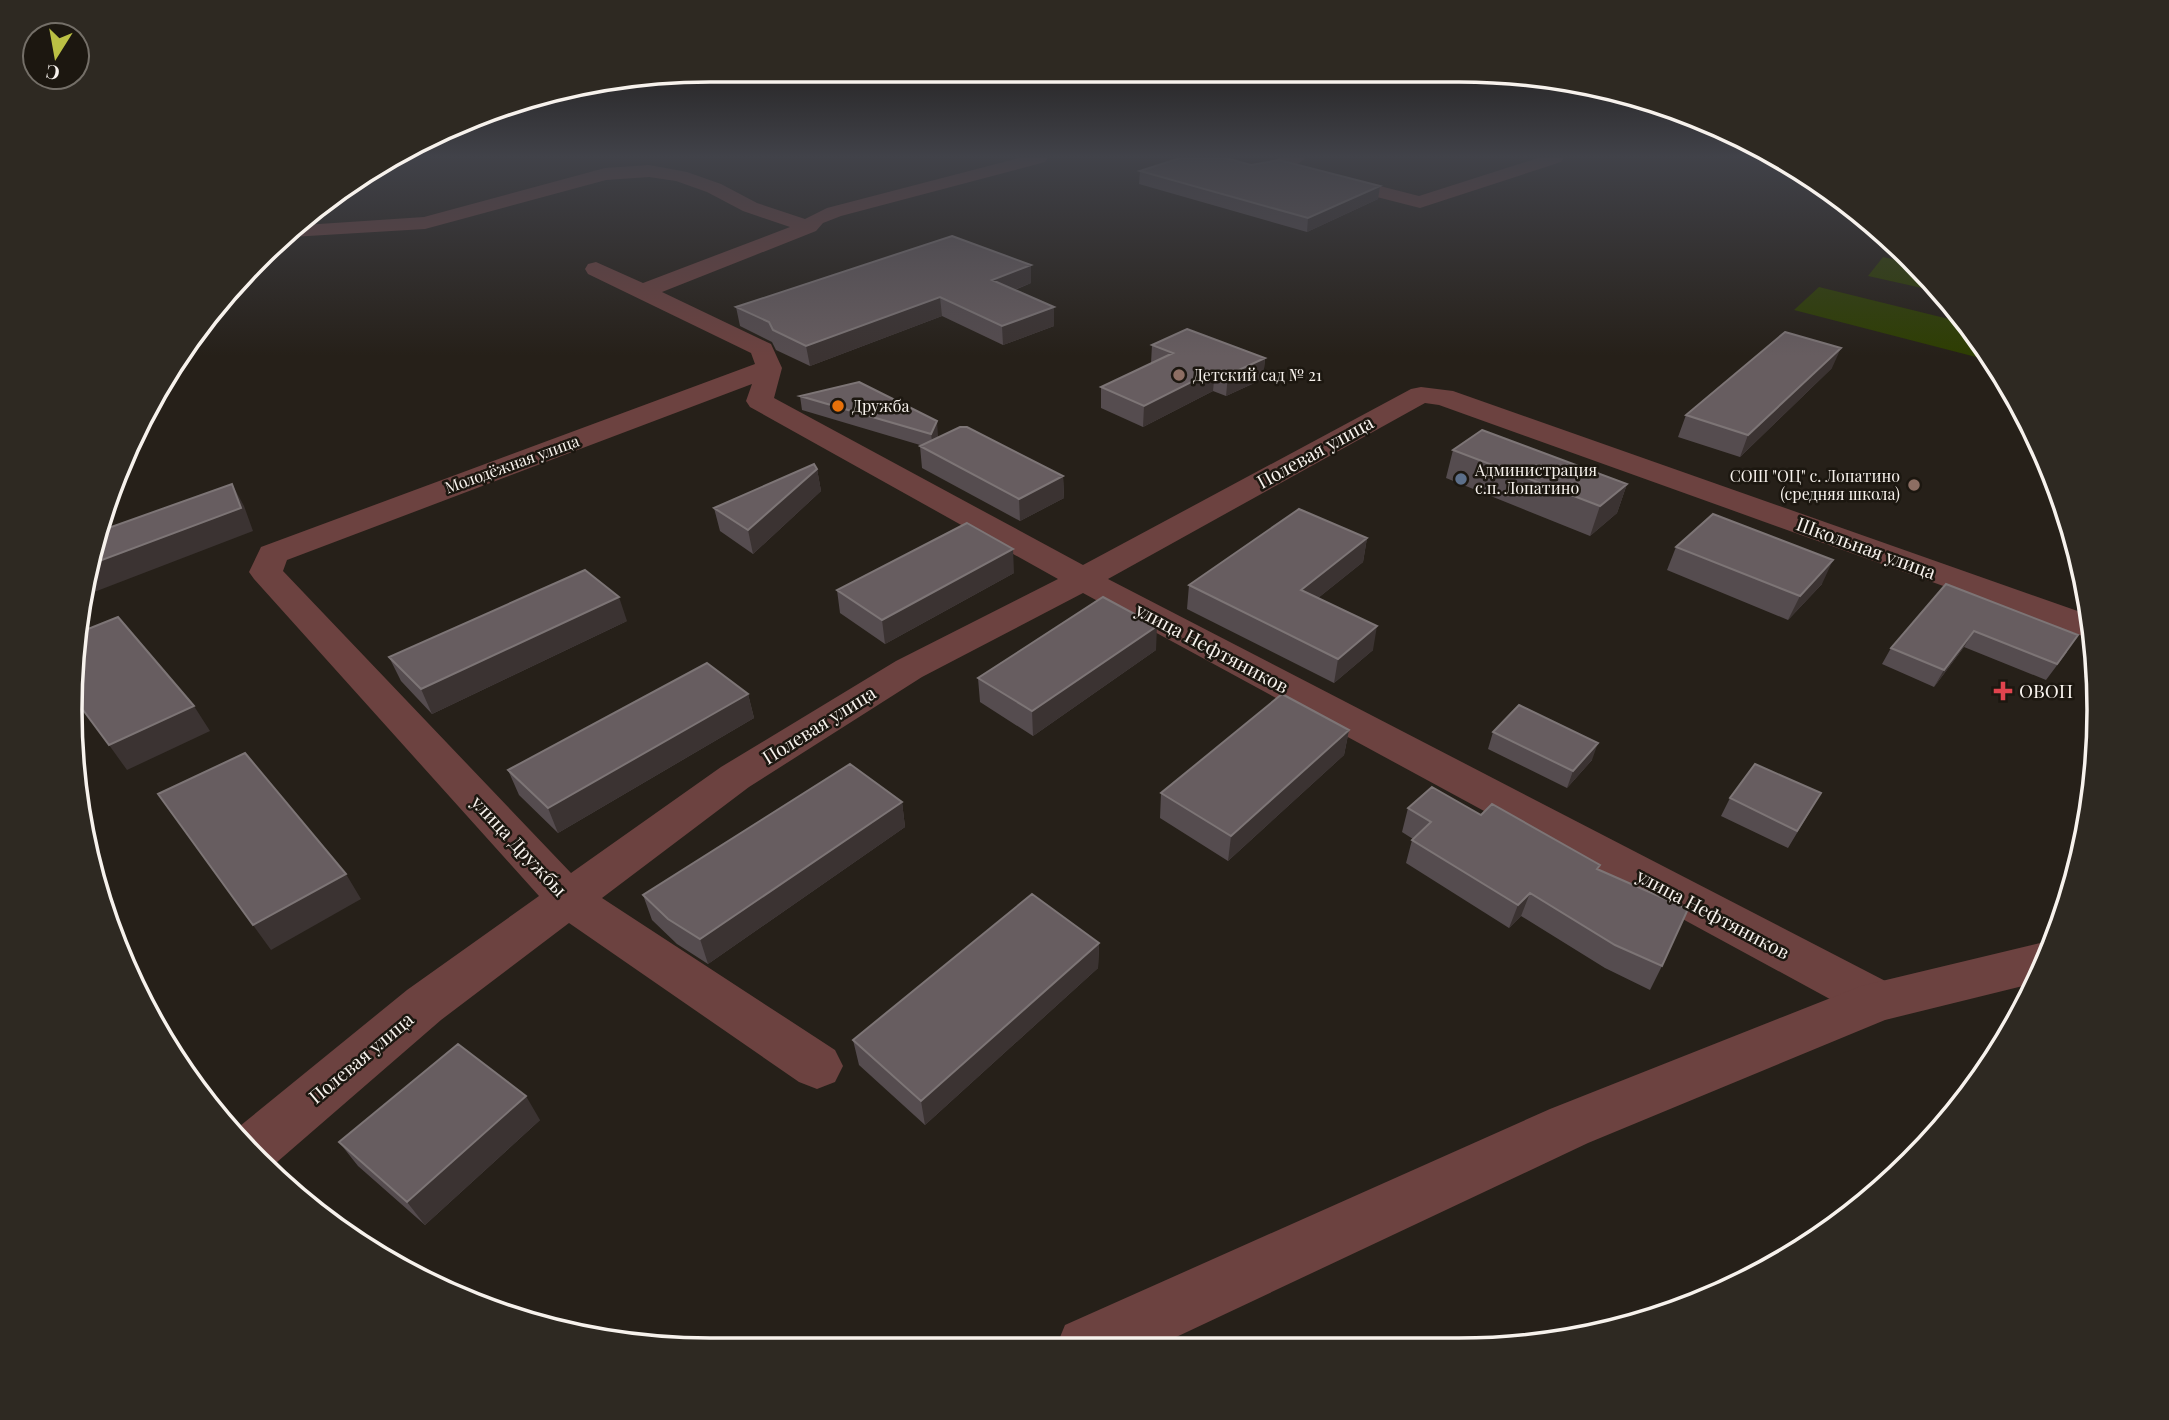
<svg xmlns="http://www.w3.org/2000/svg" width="2169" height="1420" font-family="'Playfair Display',serif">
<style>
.green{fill:#2e3e02}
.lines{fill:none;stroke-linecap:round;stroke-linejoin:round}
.minor{fill:#6c4240;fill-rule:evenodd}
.tertiary{fill:#6c4240;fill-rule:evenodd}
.wall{fill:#554c4f}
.shaded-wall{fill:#3b3332}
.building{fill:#675d60;stroke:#7d7576;stroke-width:2}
.education-dot{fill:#8d6e63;stroke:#1c1710;stroke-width:2.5}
.food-dot{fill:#e8710a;stroke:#1c1710;stroke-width:2.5}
.service-dot{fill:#5c6f8a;stroke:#1c1710;stroke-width:2.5}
.health-dot{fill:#e0444e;stroke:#1c1710;stroke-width:2.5}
.labels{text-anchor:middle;stroke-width:5;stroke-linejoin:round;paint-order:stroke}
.far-poi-label{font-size:16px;fill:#f7f2ed;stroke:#1c1710;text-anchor:start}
.far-street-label{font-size:16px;fill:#f7f2ed;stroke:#1c1710}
.street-label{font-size:19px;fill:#f7f2ed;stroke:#1c1710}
.poi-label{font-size:19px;fill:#f7f2ed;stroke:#1c1710;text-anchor:start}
.rim{fill:none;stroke:#f7f2ed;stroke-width:3.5}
</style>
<rect width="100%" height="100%" fill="#262019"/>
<path class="green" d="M 1883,257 L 1914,264 L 1940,292 L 1868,276 Z
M 1819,287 L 1969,324 L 1984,348 L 1976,357 L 1794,310 Z"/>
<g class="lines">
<path class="minor" d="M 1019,158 L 1048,158 L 1045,162 L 841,216 L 823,223 L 816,231 L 662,292 L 771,344 L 782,368 L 774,398 L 1083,565 L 1411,389 L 1421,387 L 1453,391 L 2089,615 L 2091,639 L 1439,405 L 1425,403 L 1108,579 L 1895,986 L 1903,1001 L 1895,1016 L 1878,1022 L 1861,1016 L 1083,593 L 922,677 L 749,787 L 602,898 L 835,1050 L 843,1066 L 835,1082 L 817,1089 L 799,1082 L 569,923 L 441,1020 L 269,1169 L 235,1130 L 407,990 L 539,896 L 254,579 L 249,572 L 261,547 L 755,364 L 751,353 L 588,274 L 585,269 L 588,264 L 596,262 L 643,283 L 790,227 L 743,211 L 707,192 L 676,181 L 649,177 L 606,180 L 425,229 L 291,237 L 304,225 L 424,217 L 605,168 L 649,165 L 687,172 L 721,184 L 757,203 L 805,219 L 827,208 ZM 752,384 L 746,401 L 750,407 L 1058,579 L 896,661 L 721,767 L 571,873 L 283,571 L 287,560 Z
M 1279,158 L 1305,158 C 1299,166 1282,170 1272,168 L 1269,164 Z
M 1538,158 L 1564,158 L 1561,162 L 1420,208 L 1322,183 L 1320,179 L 1329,173 L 1419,196 Z
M 1816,185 L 1830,194 L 1813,194 L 1810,190 Z"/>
<path class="tertiary" d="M 2044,942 L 2052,944 L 2035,983 L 1885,1020 L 1588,1143 L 1155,1347 L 1056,1347 L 1065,1325 L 1550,1109 L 1861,986 Z"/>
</g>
<path class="wall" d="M 1251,165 L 1380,186 L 1378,199 L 1307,232 L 1139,184 L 1140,171 Z
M 1031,283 L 1015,290 L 1054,307 L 1054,326 L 1003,345 L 942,316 L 810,366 L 776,350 L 772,342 L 740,326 L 736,307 Z
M 1152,345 L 1265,358 L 1263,379 L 1226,396 L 1213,391 L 1143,427 L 1101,408 L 1101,387 L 1151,363 Z
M 1832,368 L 1740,457 L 1678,437 L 1686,415 Z
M 800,396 L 938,436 L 937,438 L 1063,476 L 1064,498 L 1020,521 L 922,468 L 920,446 L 920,445 L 802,410 Z
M 1453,450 L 1627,484 L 1617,513 L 1590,536 L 1446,478 Z
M 817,469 L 821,491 L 753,554 L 720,531 L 714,508 Z
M 1367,538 L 1363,562 L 1318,598 L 1373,650 L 1334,683 L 1187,609 L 1189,585 Z
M 1676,547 L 1822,584 L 1788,620 L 1667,570 Z
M 1014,573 L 885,644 L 840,613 L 837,590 Z
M 1946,584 L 2067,652 L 2046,680 L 1964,647 L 1934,687 L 1882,664 L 1891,648 Z
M 627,621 L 432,714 L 401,681 L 389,657 Z
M 1156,650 L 1033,736 L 980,702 L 978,678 Z
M 2096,659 L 2098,668 L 2097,682 L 2084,677 Z
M 748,694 L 754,718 L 558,833 L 519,795 L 508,770 Z
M 1349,730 L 1344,755 L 1228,861 L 1160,818 L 1161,793 Z
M 1493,732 L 1592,760 L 1567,788 L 1488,749 Z
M 1821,793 L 1788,848 L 1721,816 L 1730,798 Z
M 902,802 L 905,827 L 708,964 L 677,944 L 652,920 L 643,895 Z
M 1408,808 L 1481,815 L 1598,870 L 1662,966 L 1650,990 L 1605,968 L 1521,916 L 1509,928 L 1406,863 L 1412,840 L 1413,839 L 1402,832 Z
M 1099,943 L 1098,968 L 925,1125 L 859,1065 L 853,1040 Z
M 540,1120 L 425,1225 L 358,1166 L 339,1142 Z"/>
<path class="shaded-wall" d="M 1380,186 L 1378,199 L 1307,232 L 1308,218 Z
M 1031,265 L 1031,283 L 993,298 L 992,280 Z
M 940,297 L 942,316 L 810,366 L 806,346 Z
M 1054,307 L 1054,326 L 1003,345 L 1002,326 Z
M 1841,348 L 1832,368 L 1740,457 L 1748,435 Z
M 1265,358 L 1263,379 L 1226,396 L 1228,375 Z
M 1215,370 L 1213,391 L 1143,427 L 1144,406 Z
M 937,421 L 938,436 L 933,449 L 931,434 Z
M 817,469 L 821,491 L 753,554 L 748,530 Z
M 1063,476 L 1064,498 L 1020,521 L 1019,499 Z
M 232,484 L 244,506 L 253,531 L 89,594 L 94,563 Z
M 1627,484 L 1617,513 L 1590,536 L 1600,506 Z
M 1367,538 L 1363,562 L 1298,614 L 1301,590 Z
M 1013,549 L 1014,573 L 885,644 L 882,620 Z
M 1833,560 L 1822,584 L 1788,620 L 1800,596 Z
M 619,597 L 627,621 L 432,714 L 421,689 Z
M 1157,626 L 1156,650 L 1033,736 L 1032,711 Z
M 1377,626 L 1373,650 L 1334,683 L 1338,659 Z
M 1974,631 L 1964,647 L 1934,687 L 1944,670 Z
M 748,694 L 754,718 L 558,833 L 548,808 Z
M 194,706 L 210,731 L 127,770 L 109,745 Z
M 1349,730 L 1344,755 L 1228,861 L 1231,836 Z
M 1598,743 L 1592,760 L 1567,788 L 1573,771 Z
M 902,802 L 905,827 L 708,964 L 700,939 Z
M 346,874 L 361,899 L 271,950 L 253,925 Z
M 1530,893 L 1521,916 L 1509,928 L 1518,905 Z
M 1099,943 L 1098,968 L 925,1125 L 921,1101 Z
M 526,1096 L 540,1120 L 425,1225 L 407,1202 Z"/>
<path class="building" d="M 1180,158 L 1226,158 L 1251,165 L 1279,160 L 1380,186 L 1308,218 L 1140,171 Z
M 952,236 L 1031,265 L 992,280 L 1054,307 L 1002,326 L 940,297 L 806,346 L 773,330 L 769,322 L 736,307 Z
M 1187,329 L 1265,358 L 1228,375 L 1215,370 L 1144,406 L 1101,387 L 1173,353 L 1152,345 Z
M 1785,332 L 1841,348 L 1748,435 L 1686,415 Z
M 859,382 L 937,421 L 931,434 L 800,396 Z
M 960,427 L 967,427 L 1063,476 L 1019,499 L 920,446 Z
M 1482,430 L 1627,484 L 1600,506 L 1453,450 Z
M 814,464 L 817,469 L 748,530 L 714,508 Z
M 232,484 L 241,508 L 94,563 L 100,531 Z
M 1299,509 L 1367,538 L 1301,590 L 1377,626 L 1338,659 L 1189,585 Z
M 1713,514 L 1833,560 L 1800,596 L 1676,547 Z
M 967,523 L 1013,549 L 882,620 L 837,590 Z
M 585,570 L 619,597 L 421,689 L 389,657 Z
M 1946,584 L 2078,635 L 2057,664 L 1974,631 L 1944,670 L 1891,648 Z
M 1103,597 L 1157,626 L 1032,711 L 978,678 Z
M 118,617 L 194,706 L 109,745 L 72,695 L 83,631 Z
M 707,663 L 748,694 L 548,808 L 508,770 Z
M 1282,694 L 1349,730 L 1231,836 L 1161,793 Z
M 1519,705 L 1598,743 L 1573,771 L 1493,732 Z
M 245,753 L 346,874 L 253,925 L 158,794 Z
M 850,764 L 902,802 L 700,939 L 668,919 L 643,895 Z
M 1755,764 L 1821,793 L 1797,831 L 1730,798 Z
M 1432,787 L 1481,815 L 1492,804 L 1600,865 L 1597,869 L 1688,909 L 1662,966 L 1615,945 L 1530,893 L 1518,905 L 1412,840 L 1431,822 L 1408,808 Z
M 1032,894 L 1099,943 L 921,1101 L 853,1040 Z
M 458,1044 L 526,1096 L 407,1202 L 339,1142 Z"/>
<linearGradient id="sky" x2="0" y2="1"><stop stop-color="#15120e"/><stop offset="0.44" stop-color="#414249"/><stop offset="1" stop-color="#414249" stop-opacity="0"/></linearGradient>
<rect width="2169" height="356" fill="url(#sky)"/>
<g class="education-dot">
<circle cx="1179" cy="375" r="7"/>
<circle cx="1914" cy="485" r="7"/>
</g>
<circle class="food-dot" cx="838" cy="406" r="7"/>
<circle class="service-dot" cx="1461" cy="479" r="7"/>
<path class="health-dot" d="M1999.5 680.5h7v7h7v7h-7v7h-7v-7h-7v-7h7z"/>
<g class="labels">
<g class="far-poi-label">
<text x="1193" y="381">Детский сад № 21</text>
<text x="852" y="412">Дружба</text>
<text x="1475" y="476">Администрация<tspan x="1475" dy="18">с.п. Лопатино</tspan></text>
<text x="1900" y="482" text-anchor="end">СОШ "ОЦ" с. Лопатино<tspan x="1900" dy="18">(средняя школа)</tspan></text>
</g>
<g class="far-street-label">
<text transform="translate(512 464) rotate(-20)" y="6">Молодёжная улица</text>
</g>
<g class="street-label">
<text transform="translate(1315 452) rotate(-29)" y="7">Полевая улица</text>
<text transform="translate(1866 548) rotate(20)" y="7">Школьная улица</text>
<text transform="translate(1212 648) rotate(28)" y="7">улица Нефтяников</text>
<text transform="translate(819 725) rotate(-32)" y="7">Полевая улица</text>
<text transform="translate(519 846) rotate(47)" y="7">улица Дружбы</text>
<text transform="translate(1713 914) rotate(28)" y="7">улица Нефтяников</text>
<text transform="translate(361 1058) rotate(-40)" y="7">Полевая улица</text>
</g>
<g class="poi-label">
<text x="2019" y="698">ОВОП</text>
</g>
</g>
<path d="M0 0H2169V1420H0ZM710 82H1459A628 628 0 0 1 2087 710V710A628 628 0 0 1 1459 1338H710A628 628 0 0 1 82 710V710A628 628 0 0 1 710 82Z" fill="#2e2922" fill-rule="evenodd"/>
<path class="rim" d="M710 82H1459A628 628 0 0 1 2087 710V710A628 628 0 0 1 1459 1338H710A628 628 0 0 1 82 710V710A628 628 0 0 1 710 82Z"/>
<g transform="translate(56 56) rotate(191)"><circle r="33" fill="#1c1710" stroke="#746f68" stroke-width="2"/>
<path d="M0-5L12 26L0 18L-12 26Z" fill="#bbc044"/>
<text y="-10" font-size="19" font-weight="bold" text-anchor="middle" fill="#f7f2ed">С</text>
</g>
</svg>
